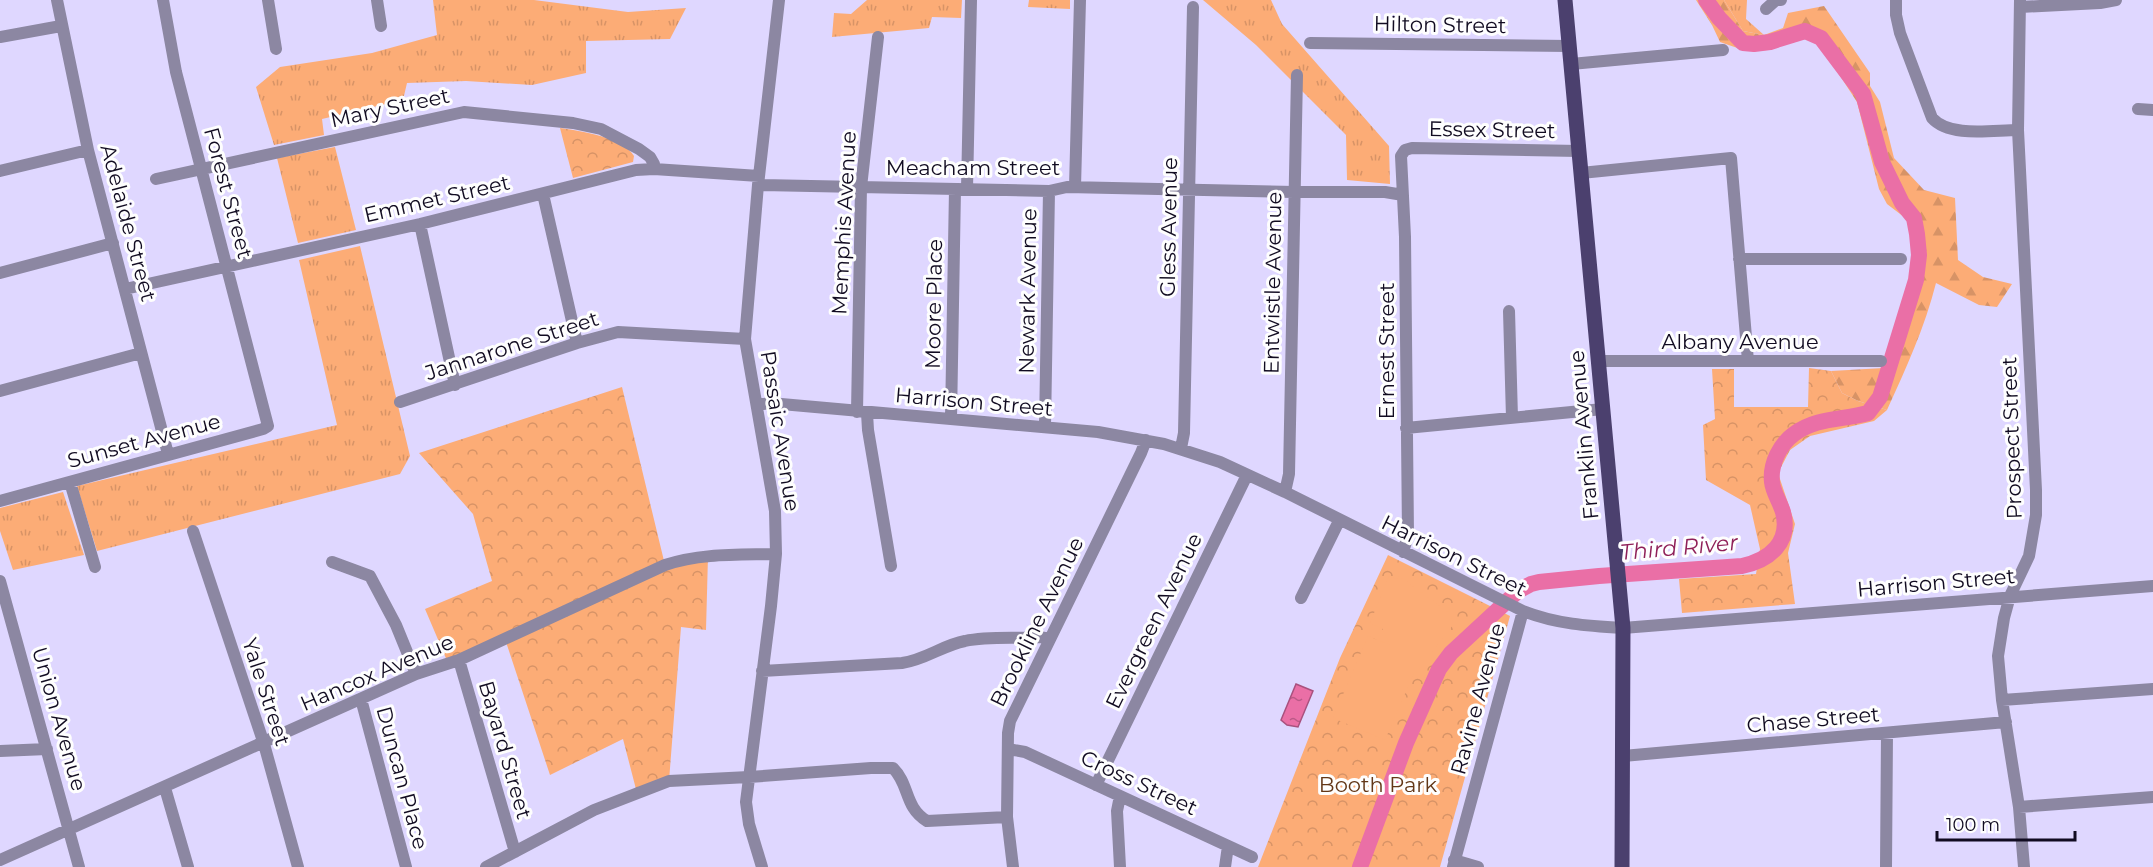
<svg xmlns="http://www.w3.org/2000/svg" width="2153" height="867" font-family="Montserrat,sans-serif">
<style>
.grass{fill:url(#grass-tufts)}
.forest{fill:url(#forest-firs)}
.park{fill:url(#park-crowns)}
.pitch{fill:#fcac76}
.water{fill:url(#water-ripples);stroke:#a9517e;stroke-width:1.5}
.lines{fill:none;stroke-linecap:round;stroke-linejoin:round}
.river{stroke:#ea6fa6;stroke-width:16}
.minor{stroke:#8c87a2;stroke-width:12}
.major{stroke:#4b406e;stroke-width:15}
.labels{text-anchor:middle;stroke-width:6;stroke-linejoin:round;paint-order:stroke}
.street-label{font-size:21px;fill:#110b21;stroke:#fefefe}
.park-label{font-size:21px;fill:#633717;stroke:#fefefe}
.water-label{font-size:22px;font-style:italic;fill:#8f2059;stroke:#fefefe}
</style>
<defs>
<pattern id="grass-tufts" width="24" height="20" patternUnits="userSpaceOnUse" patternTransform="scale(1.5)"><rect width="24" height="20" fill="#fcac76"/><path d="M3 7l-1-3M5 7V3M7 7l1-3M15 17l-1-3M17 17v-4M19 17l1-3" fill="none" stroke="#d79366"/></pattern>
<pattern id="forest-firs" width="22" height="20" patternUnits="userSpaceOnUse" patternTransform="scale(1.5)"><rect width="22" height="20" fill="#fcac76"/><path d="M5 1l3.5 6h-7zM16 11l3.5 6h-7z" fill="#d79366"/></pattern>
<pattern id="park-crowns" width="20" height="18" patternUnits="userSpaceOnUse" patternTransform="scale(1.5)"><rect width="20" height="18" fill="#fcac76"/><path d="M2 6a3 3 0 1 1 6 0M12 15a3 3 0 1 1 6 0" fill="none" stroke="#d79366"/></pattern>
<pattern id="water-ripples" width="26" height="14" patternUnits="userSpaceOnUse" patternTransform="scale(1.5)"><rect width="26" height="14" fill="#ea6fa6"/><path d="M2 4q2-2 4 0t4 0M15 11q2-2 4 0t4 0" fill="none" stroke="#bc5987"/></pattern>
</defs>
<rect width="100%" height="100%" fill="#dfd7ff"/>
<path class="grass" d="M 433,0 L 534,0 L 628,12 L 686,8 L 670,39 L 586,41 L 586,73 L 532,85 L 466,81 L 407,83 L 403,100 L 322,119 L 324,135 L 274,145 L 256,87 L 280,67 L 372,53 L 437,35 Z
M 867,0 L 962,0 L 961,18 L 932,17 L 929,28 L 832,37 L 834,13 L 851,14 Z
M 1029,0 L 1070,0 L 1070,9 L 1028,7 Z
M 1203,0 L 1271,0 L 1282,24 L 1389,146 L 1390,184 L 1347,180 L 1346,135 L 1256,45 Z
M 1724,0 L 1747,0 L 1746,19 L 1764,35 L 1743,31 Z
M 335,147 L 356,230 L 298,243 L 277,158 Z
M 360,246 L 410,456 L 400,474 L 97,551 L 77,486 L 337,425 L 299,260 Z
M 63,492 L 84,555 L 13,570 L 0,531 L 0,508 Z"/>
<path class="forest" d="M 1696,0 L 1724,0 L 1743,31 L 1764,35 L 1783,28 L 1788,13 L 1824,6 L 1870,73 L 1870,86 L 1880,102 L 1894,158 L 1924,190 L 1955,198 L 1958,260 L 1983,277 L 2012,284 L 1997,307 L 1979,305 L 1936,283 C 1925,327 1906,368 1887,410 L 1858,401 L 1842,393 L 1831,371 L 1884,368 L 1890,366 L 1916,280 L 1919,255 L 1917,234 L 1904,217 L 1887,204 L 1879,189 L 1857,102 L 1820,45 L 1804,38 L 1786,41 L 1768,50 L 1746,51 L 1720,42 L 1712,25 Z"/>
<path class="park" d="M 560,128 C 580,131 623,137 634,156 L 633,162 L 573,178 Z
M 1809,368 L 1831,371 L 1842,393 L 1858,401 L 1887,410 L 1874,421 L 1810,436 L 1790,450 L 1778,473 L 1795,524 L 1788,553 L 1795,604 L 1682,613 L 1679,579 L 1756,574 L 1760,549 L 1750,505 L 1706,480 L 1703,425 L 1715,419 L 1712,369 L 1734,369 L 1734,407 L 1808,407 Z
M 622,387 L 665,565 L 708,556 L 706,630 L 681,627 L 669,781 L 637,793 L 623,739 L 550,775 L 505,639 L 448,663 L 425,609 L 492,581 L 473,514 L 419,453 Z
M 1388,555 L 1510,616 L 1440,867 L 1258,867 L 1340,658 Z"/>
<path class="pitch" d="M 1389,576 L 1397,579 L 1399,576 L 1451,614 L 1453,625 L 1416,673 L 1414,673 L 1385,740 L 1333,718 L 1368,636 L 1390,645 L 1382,628 L 1370,623 Z"/>
<path class="water" d="M 1296,684 L 1313,691 L 1298,727 L 1287,725 L 1281,720 Z"/>
<g class="lines">
<path class="river" d="M 1360,867 L 1406,743 L 1439,669 L 1451,653 L 1518,591 L 1531,584 L 1539,582 L 1599,576 L 1742,566 C 1770,560 1791,542 1783,512 C 1780,502 1773,492 1772,482 C 1770,464 1780,444 1794,434 C 1816,417 1844,420 1868,413 L 1880,397 L 1916,280 L 1919,255 L 1917,234 L 1914,218 L 1902,203 L 1882,162 L 1863,94 L 1821,38 L 1805,31 L 1770,42 L 1754,44 L 1743,43 L 1719,18 L 1706,0"/>
<path class="minor" d="M 57,0 L 88,150 L 168,454
M 268,0 L 276,49
M 377,0 L 381,26
M 1896,0 L 1896,15 L 1900,33 L 1932,118 C 1950,138 1992,130 2018,130
M 2020,0 L 2018,130 L 2036,490 L 2036,515 L 2029,556 L 2010,596 L 2004,618 L 1998,656 L 2002,700 L 2019,807 L 2024,867
M 2020,7 L 2100,3 L 2116,0
M 1766,9 L 1776,0 L 1781,0
M 0,37 L 61,26
M 1310,43 L 1569,46
M 1571,64 L 1723,50
M 2138,109 L 2153,110
M 0,171 L 88,150
M 1581,173 L 1731,158 L 1748,361
M 156,179 L 464,112 L 573,123 L 601,129 L 639,149 L 650,157 L 654,164 L 654,169
M 758,185 L 1049,191 L 1067,187 L 1294,192 L 1385,192 L 1403,195
M 1075,187 L 1080,0
M 967,189 L 971,0
M 543,194 L 577,343
M 420,224 L 455,385
M 1739,259 L 1901,259
M 0,273 L 113,243
M 125,289 L 420,224 L 636,170 L 654,169 L 759,176
M 1509,311 L 1512,418
M 1599,361 L 1881,361
M 0,391 L 141,353
M 400,402 L 577,343 L 618,332 L 745,339
M 757,405 L 770,403 L 1098,432 L 1164,444 L 1220,462 L 1285,492 L 1523,611 C 1556,624 1588,626 1623,628 L 2153,586
M 857,412 L 861,187 L 878,37
M 867,413 L 868,430 L 891,566
M 951,419 L 955,189
M 1045,427 L 1049,191
M 1406,428 L 1603,409
M 1181,448 L 1184,433 L 1193,7
M 70,482 L 95,567
M 1285,492 L 1289,474 L 1297,75
M 0,501 L 263,429 L 268,426 L 176,72 L 163,0
M 193,531 L 264,744 L 298,867
M 1403,552 L 1408,535 L 1405,237 L 1401,156 L 1405,150 L 1412,148 L 1579,151
M 332,562 L 370,576 L 396,625 L 416,674
M 0,581 L 79,867
M 1301,598 L 1339,521
M 459,660 L 515,852
M 762,671 L 902,663 C 925,660 943,645 965,641 C 989,636 1016,639 1041,637 L 1050,639
M 361,699 L 406,867
M 2002,700 L 2153,689
M 1008,749 L 1025,752 L 1252,857
M 0,751 L 47,749
M 1623,756 L 2006,722
M 1096,785 L 1247,475
M 165,788 L 188,867
M 2019,807 L 2153,797
M 0,860 L 416,674 L 459,660 L 665,565 C 701,553 738,555 776,554
M 1454,860 L 1478,867
M 486,867 L 594,810 L 669,781 L 749,777 L 871,768 L 893,768 C 910,785 904,807 927,821 L 1007,817
M 762,867 L 749,824 L 746,802 L 771,606 L 776,554 L 775,511 L 745,339 L 758,185 L 779,0
M 1013,867 L 1007,817 L 1008,733 L 1010,721 L 1141,453 L 1146,440
M 1120,867 L 1117,811 L 1120,796
M 1225,867 L 1228,846
M 1453,867 L 1523,611
M 1886,867 L 1887,733"/>
<path class="major" d="M 1565,0 L 1623,628 L 1622,867"/>
</g>
<g class="labels">
<g class="street-label">
<text transform="translate(1440 25) rotate(1)" y="7">Hilton Street</text>
<text transform="translate(390 108) rotate(-12)" y="7">Mary Street</text>
<text transform="translate(1492 130) rotate(1)" y="7">Essex Street</text>
<text x="973" y="175">Meacham Street</text>
<text transform="translate(228 193) rotate(75)" y="7">Forest Street</text>
<text transform="translate(437 199) rotate(-13)" y="7">Emmet Street</text>
<text transform="translate(128 223) rotate(75)" y="7">Adelaide Street</text>
<text transform="translate(844 223) rotate(-87)" y="7">Memphis Avenue</text>
<text transform="translate(1169 227) rotate(-89)" y="7">Gless Avenue</text>
<text transform="translate(1273 283) rotate(-89)" y="7">Entwistle Avenue</text>
<text transform="translate(1028 291) rotate(-89)" y="7">Newark Avenue</text>
<text transform="translate(934 304) rotate(-89)" y="7">Moore Place</text>
<text x="1740" y="349">Albany Avenue</text>
<text transform="translate(512 346) rotate(-18)" y="7">Jannarone Street</text>
<text transform="translate(1387 351) rotate(-90)" y="7">Ernest Street</text>
<text transform="translate(974 402) rotate(5)" y="7">Harrison Street</text>
<text transform="translate(780 431) rotate(81)" y="7">Passaic Avenue</text>
<text transform="translate(1584 435) rotate(-95)" y="7">Franklin Avenue</text>
<text transform="translate(2012 438) rotate(-92)" y="7">Prospect Street</text>
<text transform="translate(144 441) rotate(-15)" y="7">Sunset Avenue</text>
<text transform="translate(1454 556) rotate(26)" y="7">Harrison Street</text>
<text transform="translate(1936 583) rotate(-5)" y="7">Harrison Street</text>
<text transform="translate(1154 621) rotate(-64)" y="7">Evergreen Avenue</text>
<text transform="translate(1037 622) rotate(-64)" y="7">Brookline Avenue</text>
<text transform="translate(377 673) rotate(-23)" y="7">Hancox Avenue</text>
<text transform="translate(266 692) rotate(72)" y="7">Yale Street</text>
<text transform="translate(1478 699) rotate(-75)" y="7">Ravine Avenue</text>
<text transform="translate(59 719) rotate(74)" y="7">Union Avenue</text>
<text transform="translate(1813 720) rotate(-5)" y="7">Chase Street</text>
<text transform="translate(505 750) rotate(74)" y="7">Bayard Street</text>
<text transform="translate(402 778) rotate(75)" y="7">Duncan Place</text>
<text transform="translate(1139 783) rotate(25)" y="7">Cross Street</text>
</g>
<g class="park-label">
<text x="1378" y="792">Booth Park</text>
</g>
<g class="water-label">
<text transform="translate(1679 547) rotate(-5)" y="8">Third River</text>
</g>
</g>
<path d="M1937 831v9h138v-9" fill="none" stroke="#110b21" stroke-width="3"/>
<text x="1946" y="831" font-size="18" fill="#110b21" stroke="#fefefe" stroke-width="4.5" paint-order="stroke">100 m</text>
</svg>
